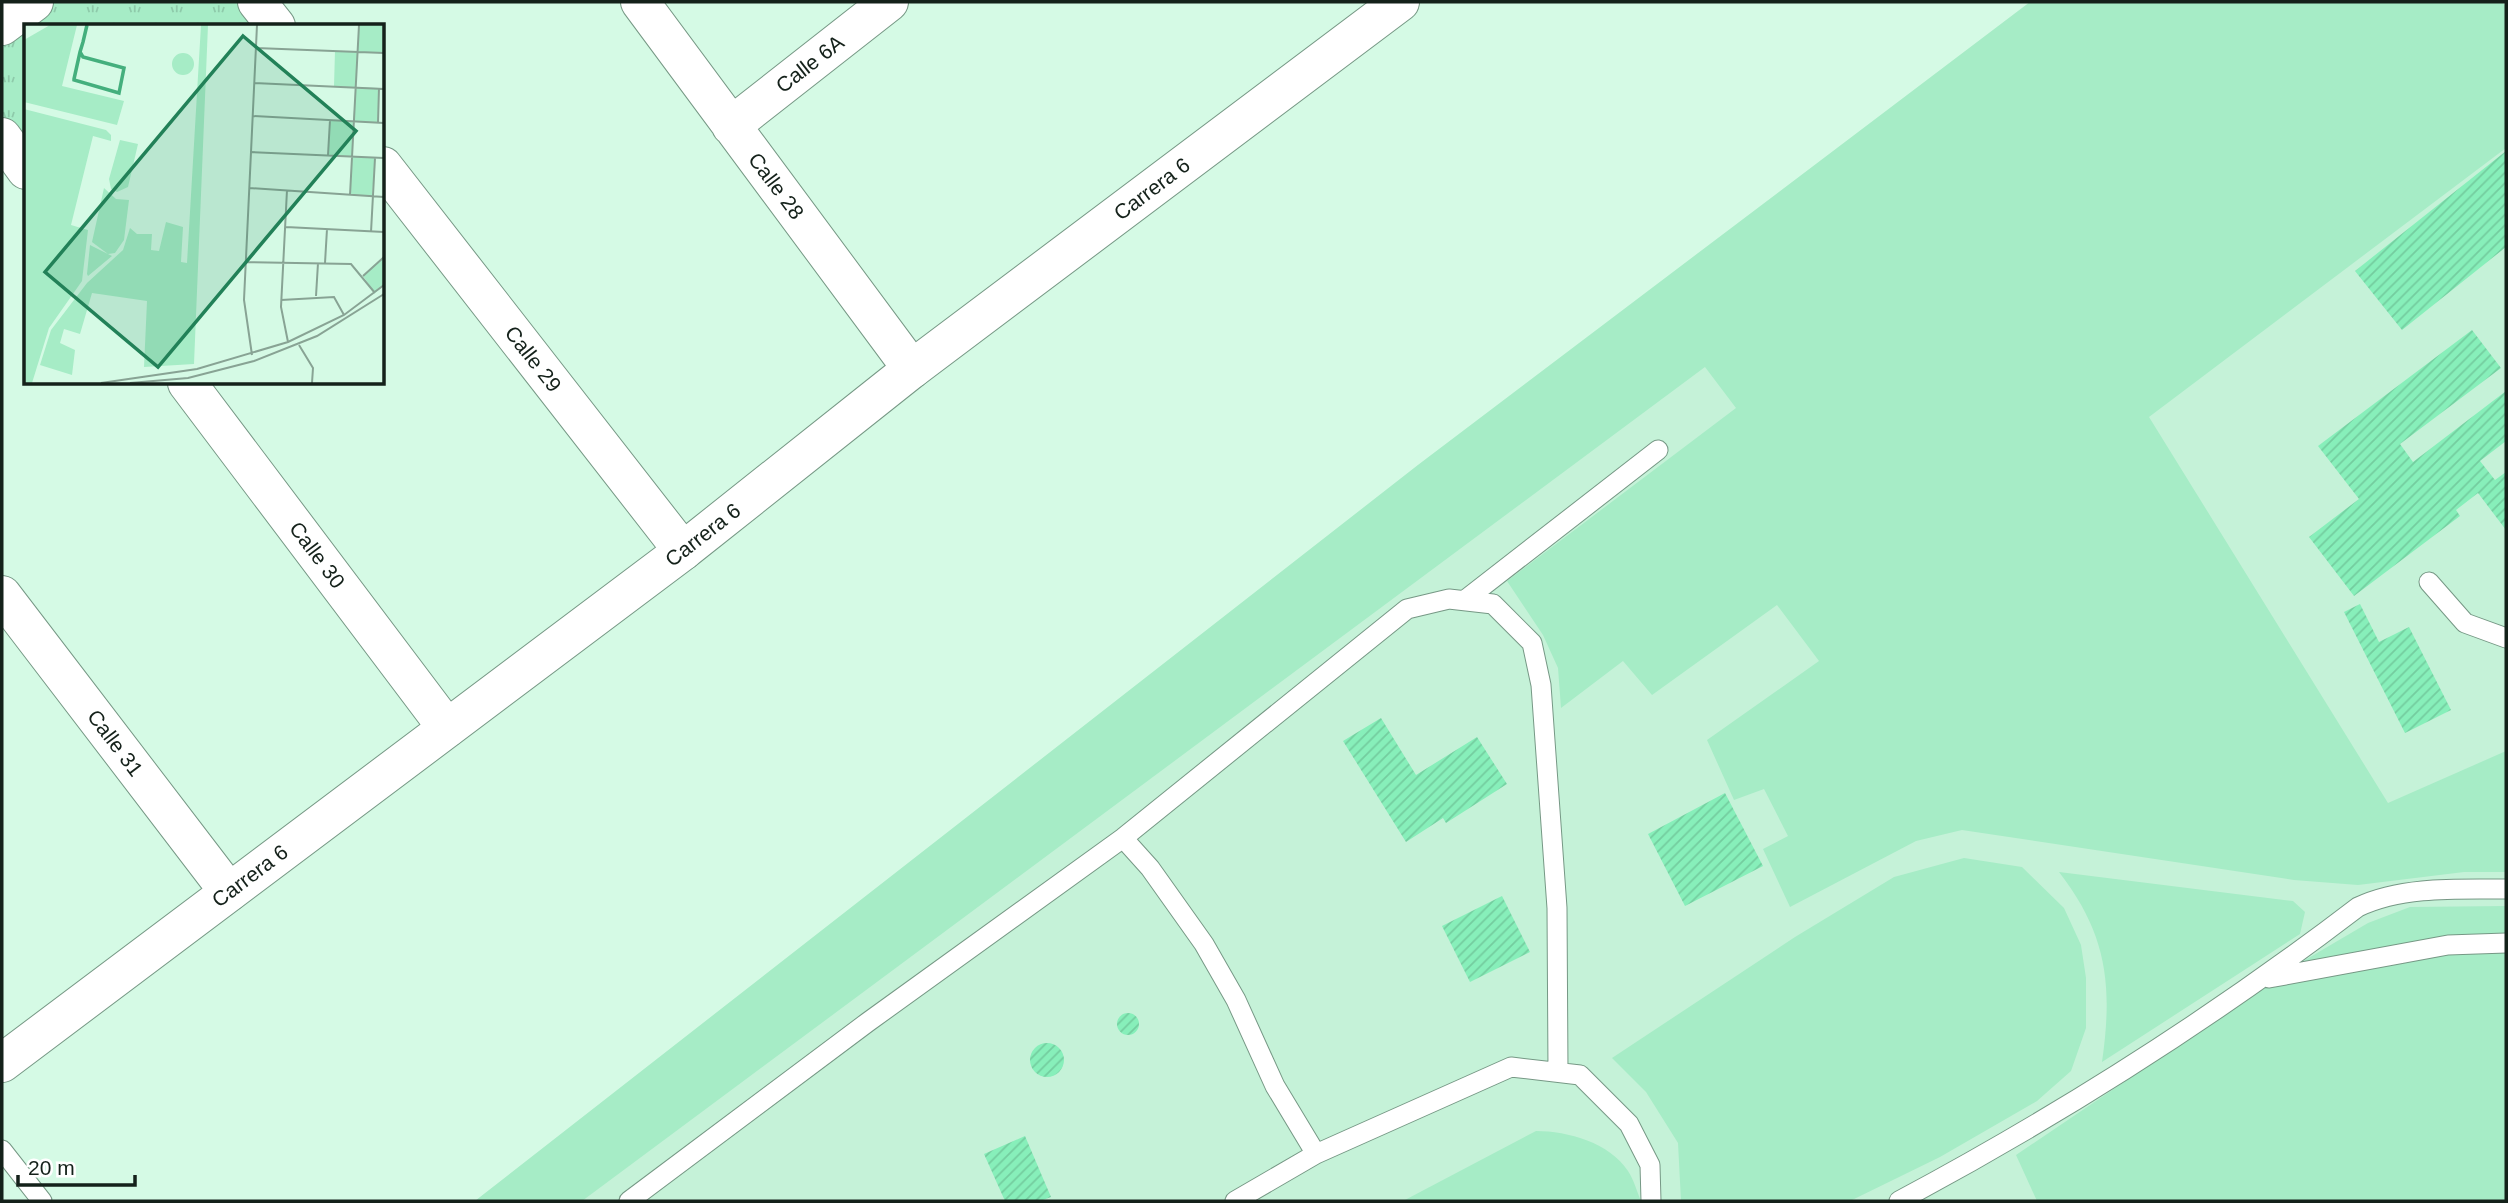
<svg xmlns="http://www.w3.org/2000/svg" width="2508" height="1203" font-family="Arial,sans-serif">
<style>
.built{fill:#c5f2d8}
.grass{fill:#a6ecc6}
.park{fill:url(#park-tufts)}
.building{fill:url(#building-hatch)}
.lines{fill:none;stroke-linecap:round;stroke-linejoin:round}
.service-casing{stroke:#769885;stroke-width:21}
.minor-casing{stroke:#769885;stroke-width:40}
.tertiary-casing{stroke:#769885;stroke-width:40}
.service{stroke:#fff;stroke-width:19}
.minor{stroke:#fff;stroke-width:38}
.tertiary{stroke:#fff;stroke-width:38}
.labels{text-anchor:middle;stroke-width:6;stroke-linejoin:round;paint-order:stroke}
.street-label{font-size:21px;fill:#14211a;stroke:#fff}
.inset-river{fill:none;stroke:#44af7d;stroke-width:3.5}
.inset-road{fill:none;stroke:#88a394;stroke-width:2}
.view{fill:#228158;fill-opacity:0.15;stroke:#228158;stroke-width:3.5}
.inset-edge{fill:none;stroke:#14211a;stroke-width:3.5}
</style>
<defs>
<pattern id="park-tufts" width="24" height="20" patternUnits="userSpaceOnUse" patternTransform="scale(1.75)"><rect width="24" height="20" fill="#a6ecc6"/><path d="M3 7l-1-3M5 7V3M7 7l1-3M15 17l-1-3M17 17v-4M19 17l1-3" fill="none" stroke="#8ecaaa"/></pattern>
<pattern id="building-hatch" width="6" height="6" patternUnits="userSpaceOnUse" patternTransform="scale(1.75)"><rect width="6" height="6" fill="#87efba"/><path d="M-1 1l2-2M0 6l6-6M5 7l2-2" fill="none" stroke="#74cd9f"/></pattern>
</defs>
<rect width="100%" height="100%" fill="#d5fae5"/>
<path class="built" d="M 2030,2 L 2502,2 L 2506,6 L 2506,1201 L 475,1201 L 1418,465 Z"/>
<path class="grass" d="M 2030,2 L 2502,2 L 2506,6 L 2506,148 L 2149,417 L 2388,803 L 2506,751 L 2506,872 L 2464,872 L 2358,885 L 2294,880 L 1962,830 L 1916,841 L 1790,907 L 1763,849 L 1788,836 L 1764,789 L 1734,800 L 1707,740 L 1819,661 L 1777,605 L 1652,695 L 1623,661 L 1561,708 L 1558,668 L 1543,635 L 1507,581 L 1736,408 L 1705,367 L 582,1201 L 475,1201 L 1418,465 Z
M 1964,858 L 2022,867 L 2064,908 L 2081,945 L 2086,978 L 2086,1028 L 2071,1071 L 2037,1101 L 1940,1157 L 1850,1201 L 1681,1201 L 1678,1143 L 1646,1092 L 1612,1058 L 1795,937 L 1894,877 Z
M 2059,872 L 2293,901 L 2305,912 L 2300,934 L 2102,1062 C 2113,985 2107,934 2059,872 Z
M 2506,906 L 2506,1201 L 2037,1201 L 2016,1155 L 2300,963 L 2368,923 L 2410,907 Z
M 1536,1131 C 1568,1131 1610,1143 1628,1171 C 1634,1180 1637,1192 1641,1201 L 1403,1201 Z"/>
<path class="park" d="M 34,2 L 257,2 L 276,26 L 26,26 L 26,170 L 2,137 L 2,26 Z"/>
<path class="building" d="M 2506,151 L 2506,247 L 2402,330 L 2355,271 Z
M 2472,330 L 2501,368 L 2400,444 L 2413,462 L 2506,391 L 2506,441 L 2480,461 L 2495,480 L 2506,472 L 2506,530 L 2478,493 L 2456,510 L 2460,516 L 2354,596 L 2309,537 L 2359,499 L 2318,446 Z
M 2360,604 L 2379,642 L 2409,627 L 2451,710 L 2405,733 L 2344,612 Z
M 1381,718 L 1416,775 L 1477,737 L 1507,784 L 1446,823 L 1443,818 L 1406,842 L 1343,741 Z
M 1725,793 L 1763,866 L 1685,906 L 1648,834 Z
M 1502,896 L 1530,952 L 1470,982 L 1442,926 Z
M1117 1024a11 11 0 1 1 22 0a11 11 0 1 1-22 0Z
M1030 1060a17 17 0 1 1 34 0a17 17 0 1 1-34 0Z
M 1025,1136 L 1051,1197 L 1040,1201 L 1005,1201 L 984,1154 Z"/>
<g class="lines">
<g class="service-casing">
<path id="service" d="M 2429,582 L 2465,623 L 2506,638
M 1465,600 L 1658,450
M 1123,838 L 1150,868 L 1204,944 L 1236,1000 L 1275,1086 L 1316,1154
M 2269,978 L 2448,945 L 2506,943
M 2,1150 L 42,1201
M 629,1201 L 868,1022 L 1123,838 L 1407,609 L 1449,599 L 1493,604 L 1532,643 L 1541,685 L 1557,908 L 1558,1070
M 1235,1201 L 1316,1154 L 1511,1067 L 1580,1075 L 1629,1124 L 1650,1165 L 1651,1201
M 1899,1201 C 2060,1115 2213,1018 2358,907 C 2402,886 2459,889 2506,889"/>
</g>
<g class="minor-casing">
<path id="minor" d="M 257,2 L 276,26
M 640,2 L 912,369
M 2,26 L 34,2
M 731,126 L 889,2
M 2,137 L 26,170
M 383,166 L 683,551
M 187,383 L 447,728
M 2,595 L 229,892"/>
</g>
<g class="tertiary-casing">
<path id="tertiary" d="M 2,1063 L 683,551 L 912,369 L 1400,2"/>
</g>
<use href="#service" class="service"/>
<use href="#minor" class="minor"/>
<use href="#tertiary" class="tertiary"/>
</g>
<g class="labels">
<g class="street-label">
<text transform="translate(810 64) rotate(-38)" y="7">Calle 6A</text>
<text transform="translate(776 186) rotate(53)" y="7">Calle 28</text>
<text transform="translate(1152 189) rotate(-37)" y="7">Carrera 6</text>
<text transform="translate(533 359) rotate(52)" y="7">Calle 29</text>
<text transform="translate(703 535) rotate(-38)" y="7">Carrera 6</text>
<text transform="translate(317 555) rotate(53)" y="7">Calle 30</text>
<text transform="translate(115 743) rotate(53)" y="7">Calle 31</text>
<text transform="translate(250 876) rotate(-37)" y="7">Carrera 6</text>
</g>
</g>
<g transform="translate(24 24)">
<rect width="360" height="360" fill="#d5fae5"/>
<path d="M 26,1 L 53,1 L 38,62 L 100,77 L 93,101 L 0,78 L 0,16 ZM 177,1 L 184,1 L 170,340 L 120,343 L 123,277 L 68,269 L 56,310 L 40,305 L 36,319 L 51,326 L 48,351 L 16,341 L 27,306 L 63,259 L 99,226 L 106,204 L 113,210 L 128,210 L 127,226 L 135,227 L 142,198 L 159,203 L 157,238 L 163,239 ZM148 40a11 11 0 1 1 22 0a11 11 0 1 1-22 0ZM 0,85 L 82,106 L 87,111 L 87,117 L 69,112 L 47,201 L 64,206 L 58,257 L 25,304 L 8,359 L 0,359 ZM 96,116 L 114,120 L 104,163 L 93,168 L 87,165 L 85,155 ZM 80,164 L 92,175 L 105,176 L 100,216 L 91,229 L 84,230 L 68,218 ZM 66,221 L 88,232 L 64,252 L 63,250 Z" fill="#a6ecc6"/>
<path d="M 335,1 L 359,1 L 359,29 L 334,28 L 332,63 L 355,64 L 354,99 L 330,97 L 328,132 L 351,134 L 348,172 L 326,171 L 328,133 L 304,131 L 306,96 L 329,97 L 332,64 L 310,62 L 311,27 L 333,28 ZM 360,233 L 360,261 L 351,269 L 339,252 Z" fill="#a6ecc6"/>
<path class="inset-river" d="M 56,28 L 59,33 L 100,44 L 95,69 L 50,56 L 50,55 L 56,28 L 59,18 L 63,1"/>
<path class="inset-road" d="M 232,24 L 360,29M 230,59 L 360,65M 228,92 L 360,99M 354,99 L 355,64M 226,128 L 360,134M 304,131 L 306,96M 225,164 L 360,173M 263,166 L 257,283 L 264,318M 326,171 L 335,1M 262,203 L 360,208M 347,208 L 351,134M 222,238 L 327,240 L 351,269M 301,239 L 303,205M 339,252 L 360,233M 292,272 L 294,239M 257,276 L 310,273 L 320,291M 275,321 L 289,344 L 288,359M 228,331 L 220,276 L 233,1M 77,359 L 173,345 L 264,318 L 320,291 L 360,261M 106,359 L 164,354 L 230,337 L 293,312 L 360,270"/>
<path class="view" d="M 219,12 L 332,107 L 134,343 L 21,248 Z"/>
<rect width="360" height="360" class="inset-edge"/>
</g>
<rect width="2508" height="1203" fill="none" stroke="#14211a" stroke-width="7"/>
<path d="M18 1175v10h117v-10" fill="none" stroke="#14211a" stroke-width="3.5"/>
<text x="28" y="1175" font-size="21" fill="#14211a" stroke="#ffffff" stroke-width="5" paint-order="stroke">20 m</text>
</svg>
